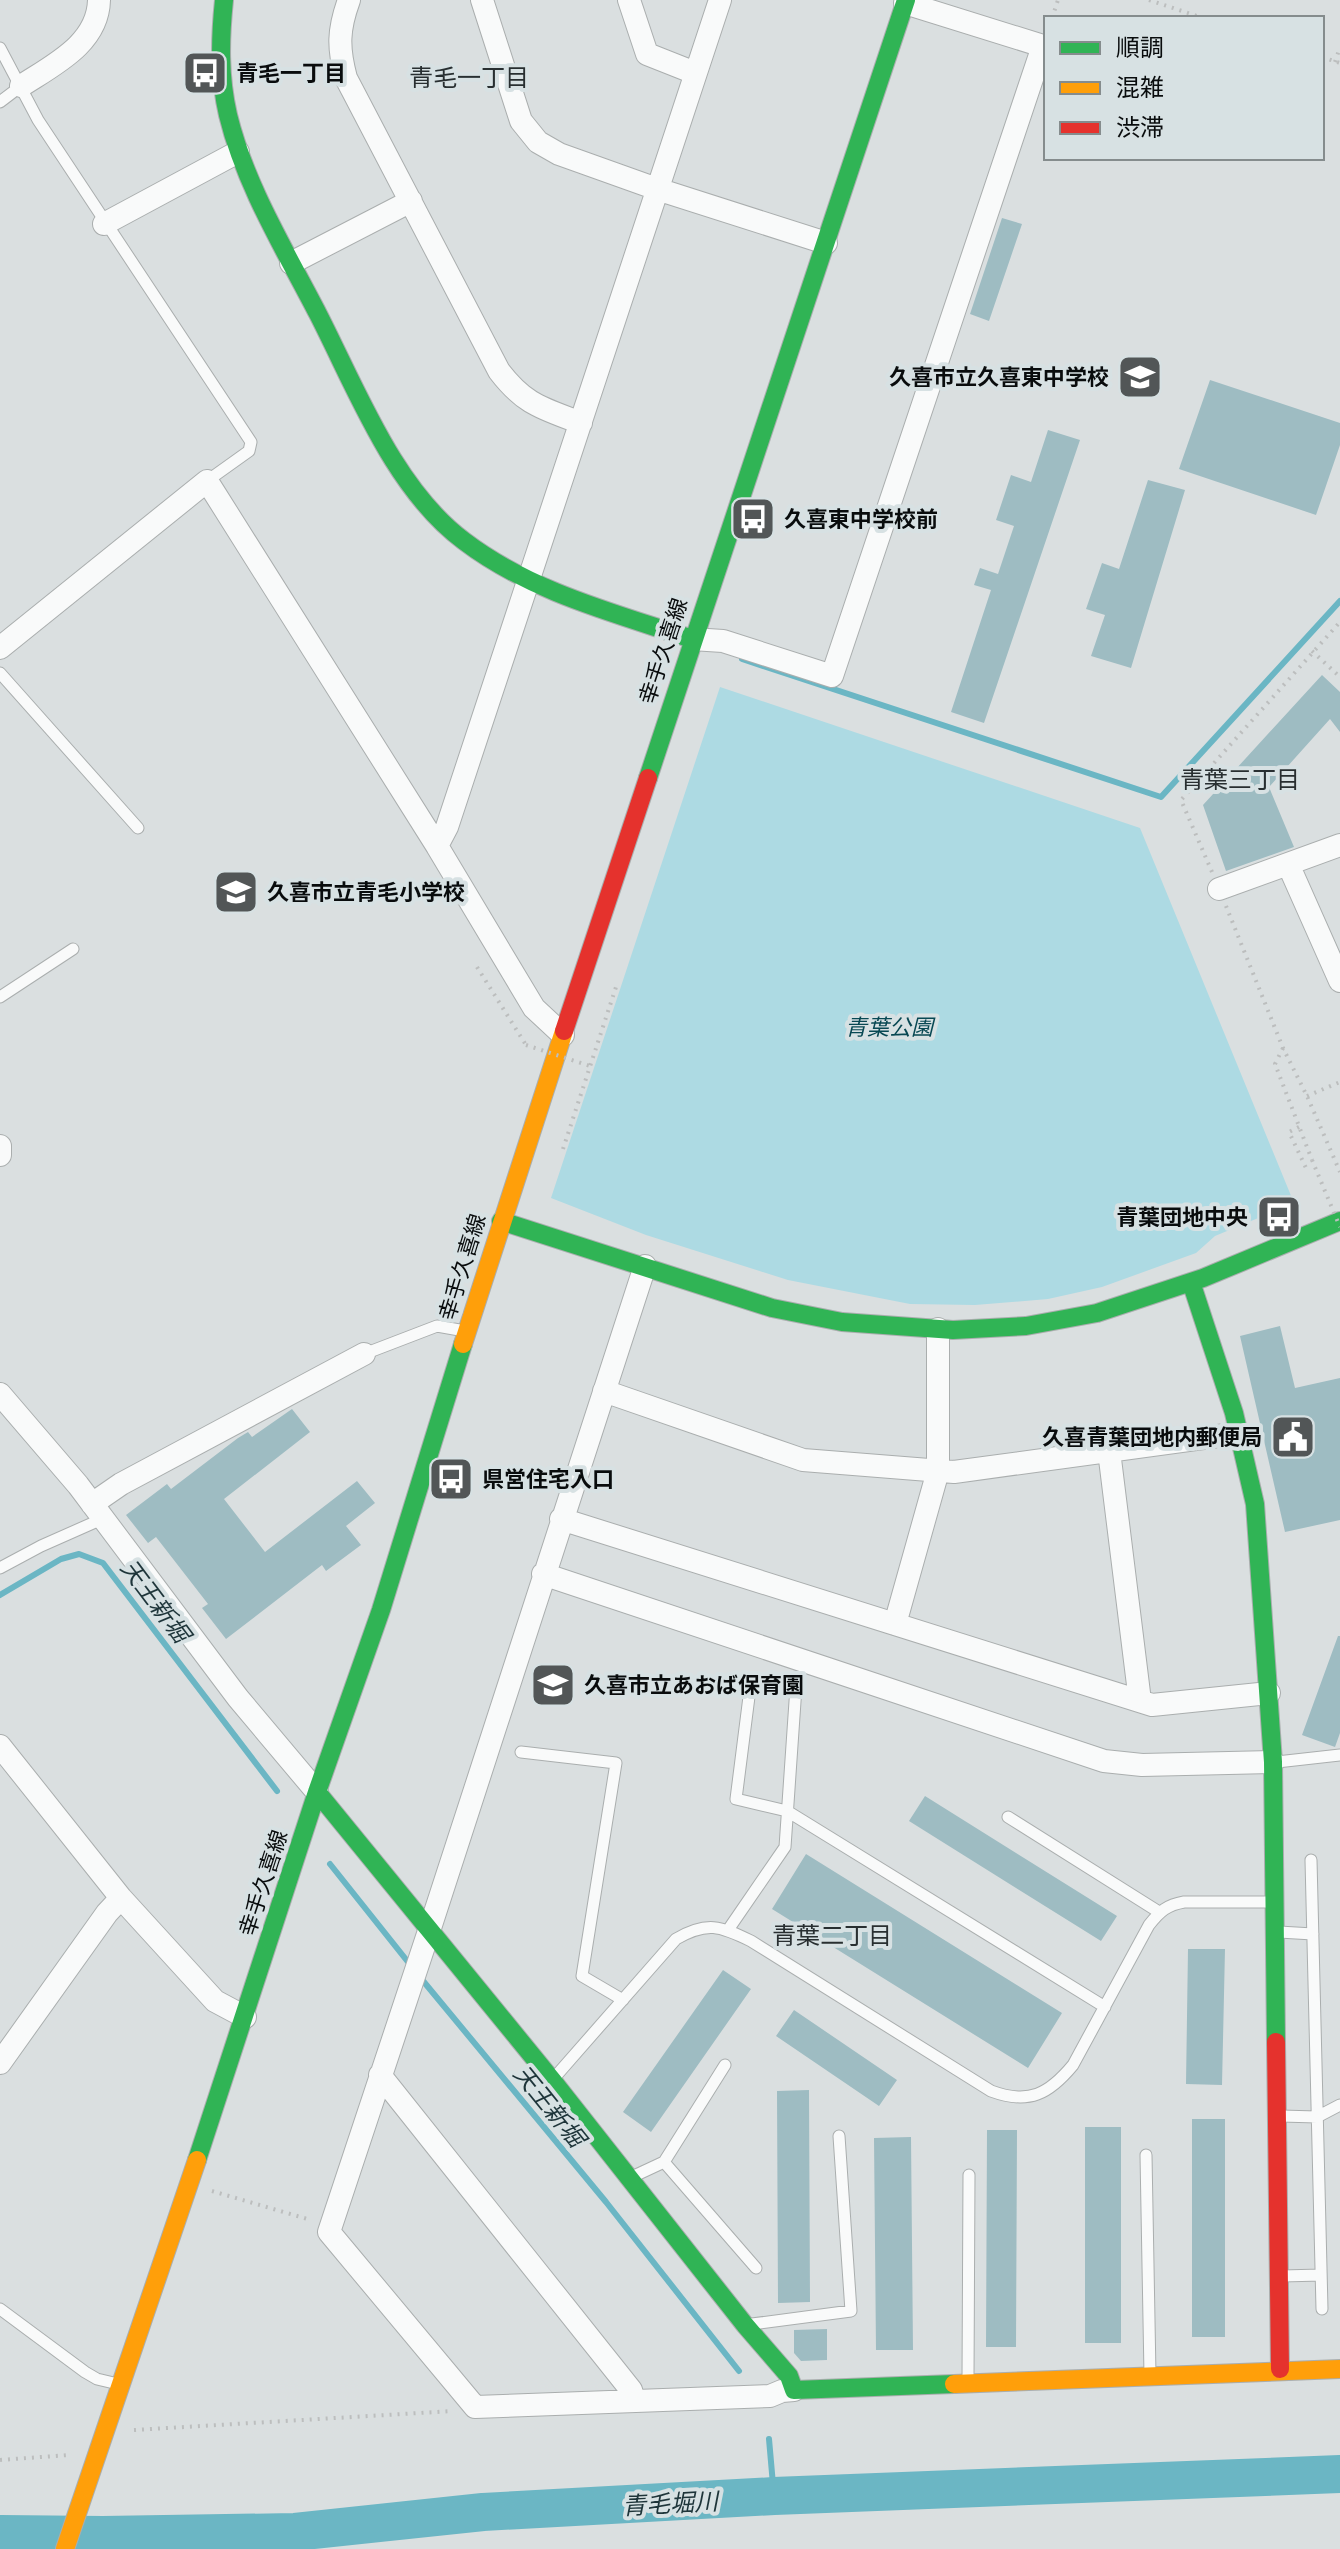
<svg xmlns="http://www.w3.org/2000/svg" width="1340" height="2549" font-family="'Libre Baskerville','Noto Sans JP',serif">
<style>
.green{fill:#addae3}
.lines{fill:none;stroke-linecap:round;stroke-linejoin:round}
.stream{stroke:#6bb6c4;stroke-width:6}
.river{stroke:#6bb6c4;stroke-width:38}
.building{fill:#9ebcc2}
.lane-casing{stroke:#aaaeae;stroke-width:13}
.street-casing{stroke:#aaaeae;stroke-width:24}
.fast-casing{stroke:#aaaeae;stroke-width:20}
.slow-casing{stroke:#aaaeae;stroke-width:20}
.jam-casing{stroke:#aaaeae;stroke-width:20}
.path{stroke:#bcbebe;stroke-width:4;stroke-dasharray:2 6;stroke-linecap:butt}
.lane{stroke:#f9fafa;stroke-width:11}
.street{stroke:#f9fafa;stroke-width:22}
.fast{stroke:#30b455;stroke-width:18}
.slow{stroke:#ff9f0a;stroke-width:18}
.jam{stroke:#e5322d;stroke-width:18}
.path-bridge{stroke:#bcbebe;stroke-width:4;stroke-dasharray:2 6;stroke-linecap:butt}
.labels{text-anchor:middle;stroke-width:8;stroke-linejoin:round;paint-order:stroke}
.poi-label{font-size:22px;font-weight:bold;fill:#090c0d;stroke:#d7e1e3;text-anchor:start}
.street-label{font-size:22px;fill:#090c0d;stroke:#d7e1e3}
.park-label{font-size:22px;font-style:italic;fill:#084853;stroke:#d7e1e3}
.neighbourhood-label{font-size:24px;fill:#282f31;stroke:#d7e1e3}
.water-label{font-size:24px;font-style:italic;fill:#1e353a;stroke:#d7e1e3}
</style>
<rect width="100%" height="100%" fill="#dadfe0"/>
<path class="green" d="M 720,687 L 1140,828 L 1294,1203 L 1215,1236 L 1196,1253 L 1102,1287 L 1048,1299 L 975,1305 L 910,1304 L 788,1280 L 646,1235 L 551,1198 Z"/>
<g class="lines">
<path class="stream" d="M 742,659 L 1161,797 L 1340,601
M 0,1595 L 61,1559 L 79,1554 L 103,1563 L 277,1791
M 330,1864 L 412,1967
M 419,1976 L 606,2202 L 739,2371
M 769,2439 L 774,2496"/>
<path class="river" d="M 0,2534 L 103,2535 L 295,2532 L 483,2512 L 774,2496 L 1340,2474"/>
</g>
<path class="building" d="M 1002,218 L 1022,224 L 989,321 L 970,314 Z
M 1210,380 L 1340,423 L 1340,445 L 1316,515 L 1179,469 Z
M 1048,430 L 1080,440 L 984,723 L 951,712 L 991,590 L 974,585 L 980,568 L 998,574 L 1014,526 L 996,520 L 1011,475 L 1031,482 Z
M 1148,480 L 1185,490 L 1131,668 L 1091,656 L 1105,615 L 1086,609 L 1102,563 L 1119,569 Z
M 1322,675 L 1340,692 L 1340,732 L 1330,719 L 1269,787 L 1294,847 L 1226,871 L 1203,805 Z
M 1280,1326 L 1295,1388 L 1340,1378 L 1340,1520 L 1285,1532 L 1240,1336 Z
M 292,1409 L 310,1432 L 224,1499 L 265,1552 L 357,1481 L 375,1503 L 346,1526 L 361,1545 L 326,1571 L 322,1565 L 226,1639 L 202,1608 L 208,1604 L 156,1537 L 148,1543 L 126,1515 L 167,1484 L 171,1489 L 238,1438 L 248,1432 L 252,1437 Z
M 1338,1636 L 1340,1636 L 1340,1733 L 1335,1747 L 1302,1735 Z
M 925,1796 L 1117,1916 L 1101,1941 L 909,1821 Z
M 806,1854 L 1062,2013 L 1028,2068 L 772,1909 Z
M 1188,1949 L 1225,1949 L 1222,2085 L 1186,2084 Z
M 723,1970 L 751,1989 L 651,2132 L 623,2112 Z
M 794,2010 L 897,2080 L 879,2106 L 776,2036 Z
M 809,2090 L 810,2302 L 778,2303 L 777,2091 Z
M 1192,2119 L 1225,2119 L 1225,2337 L 1192,2337 Z
M 1085,2127 L 1121,2127 L 1121,2343 L 1085,2343 Z
M 987,2130 L 1017,2130 L 1016,2347 L 986,2347 Z
M 911,2137 L 913,2350 L 876,2350 L 874,2138 Z
M 827,2329 L 827,2360 L 801,2361 L 794,2353 L 794,2330 Z"/>
<g class="lines">
<g class="lane-casing">
<path id="lane" d="M 0,48 L 38,120 L 251,442 L 249,451 L 207,481
M 0,102 L 21,86
M 0,673 L 138,828
M 0,997 L 73,949
M 364,1354 L 437,1326 L 465,1331
M 0,1568 L 41,1546 L 102,1519
M 751,1681 L 736,1799 L 787,1811 L 1105,2007
M 521,1752 L 616,1763 L 582,1976 L 623,2000
M 1277,1762 L 1340,1755
M 1008,1817 L 1159,1912
M 1311,1860 L 1322,2309
M 728,1930 L 785,1847 L 796,1687
M 1279,1932 L 1313,1934
M 555,2077 L 676,1939 C 707,1921 720,1926 751,1941 L 991,2091 C 1029,2105 1049,2094 1073,2065 L 1149,1925 C 1160,1911 1167,1905 1184,1902 L 1273,1902
M 1281,2116 L 1317,2117 L 1340,2105
M 1146,2155 L 1150,2375
M 664,2162 L 756,2268
M 634,2176 L 664,2162 L 725,2065
M 1282,2276 L 1321,2275
M 0,2309 L 85,2372 L 97,2379 L 118,2384
M 752,2324 L 851,2311 L 839,2136
M 968,2379 L 969,2175"/>
</g>
<g class="street-casing">
<path id="street" d="M 349,0 C 338,30 338,48 346,78 L 499,371 C 525,405 542,408 581,423
M 482,0 L 521,121 L 538,142 L 559,154 L 657,189 L 826,243
M 629,0 L 647,54 L 695,73
M 21,86 C 53,65 98,44 99,0
M 104,224 L 238,152
M 291,263 L 411,201
M 692,639 L 723,641 L 832,676 L 1043,46 L 905,3
M 0,648 L 207,481 L 437,846 L 534,1008 L 563,1035
M 437,846 L 447,827 L 720,0
M 1288,864 L 1340,981
M 1219,889 L 1340,845
M 0,1146 L 0,1155
M 645,1266 L 430,1928 L 329,2232 L 475,2407 L 770,2396 L 782,2391 L 794,2390
M 604,1391 L 803,1460 L 954,1472 L 1240,1433
M 0,1394 L 78,1485 L 238,1698 L 317,1792
M 1109,1451 L 1140,1701
M 92,1504 L 121,1484 L 364,1354
M 561,1519 L 1152,1705 L 1269,1693
M 543,1574 L 1104,1761 L 1142,1765 L 1273,1762
M 895,1624 L 938,1471 L 938,1329
M 0,1746 L 121,1898 L 215,2001 L 245,2017
M 0,2063 L 107,1913 L 121,1898
M 380,2075 L 631,2390 L 634,2401"/>
</g>
<g class="fast-casing">
<path id="fast" d="M 224,0 C 220,39 219,76 228,115 C 245,185 285,250 318,314 C 357,390 394,489 464,541 C 531,592 614,613 692,639
M 648,778 L 906,0
M 501,1221 L 772,1308 L 842,1322 L 953,1330 L 1026,1326 L 1097,1313 L 1203,1278 L 1340,1221
M 1191,1282 L 1234,1413 L 1255,1504 L 1273,1762 L 1276,2042
M 317,1792 L 552,2080 L 745,2325 L 789,2376 L 794,2390 L 954,2384
M 197,2160 L 317,1792 L 381,1610 L 463,1344"/>
</g>
<g class="slow-casing">
<path id="slow" d="M 463,1344 L 564,1031
M 954,2384 L 1340,2369
M 65,2549 L 197,2160"/>
</g>
<g class="jam-casing">
<path id="jam" d="M 564,1031 L 648,778
M 1276,2042 L 1280,2369"/>
</g>
<path class="path" d="M 1149,0 L 1203,18
M 1052,18 L 1058,0
M 1322,57 L 1340,63
M 1335,62 L 1340,47
M 1312,651 L 1340,677
M 1212,872 L 1181,800 L 1340,622
M 1226,906 L 1283,1048 L 1307,1096 L 1340,1172
M 477,967 L 526,1045
M 1283,1048 L 1275,1064 L 1312,1160
M 1307,1096 L 1340,1082
M 1299,1127 L 1289,1132 L 1307,1170
M 563,1149 L 616,987
M 212,2191 L 311,2220
M 134,2430 L 453,2411
M 0,2460 L 69,2455"/>
<use href="#lane" class="lane"/>
<use href="#street" class="street"/>
<use href="#fast" class="fast"/>
<use href="#slow" class="slow"/>
<use href="#jam" class="jam"/>
<path class="path-bridge" d="M 526,1045 L 590,1066
M 1312,1160 L 1340,1227"/>
</g>
<defs>
<g id="bus-square" transform="scale(2.3)"><rect x="-9" y="-9" width="18" height="18" rx="4" fill="#525657" stroke="#d7e1e3"/><path d="M-5-6H5V4H4V6H2V4H-2V6H-4V4H-5ZM-3.5-4V0h7V-4ZM-3.5 1.2v1.5H-2V1.2ZM2 1.2v1.5H3.5V1.2Z" fill="#fff"/></g>
<g id="school-square" transform="scale(2.3)"><rect x="-9" y="-9" width="18" height="18" rx="4" fill="#525657" stroke="#d7e1e3"/><path d="M0-5L7-2L0 1L-7-2ZM-4 1L0 2.5L4 1V4Q0 6-4 4Z" fill="#fff"/></g>
<g id="civic-square" transform="scale(2.3)"><rect x="-9" y="-9" width="18" height="18" rx="4" fill="#525657" stroke="#d7e1e3"/><path d="M-.6-6.5H3V-4.5H.6V-3L4-1V1h2V6H-6V1h2V-1L-.6-3ZM-1.2 2.5V6h2.4V2.5Z" fill="#fff"/></g>
</defs>
<g fill-rule="evenodd">
<use href="#bus-square" x="205" y="73"/>
<use href="#school-square" x="1140" y="377"/>
<use href="#bus-square" x="753" y="519"/>
<use href="#school-square" x="236" y="892"/>
<use href="#bus-square" x="1279" y="1217"/>
<use href="#civic-square" x="1293" y="1437"/>
<use href="#bus-square" x="451" y="1479"/>
<use href="#school-square" x="553" y="1685"/>
</g>
<g class="labels">
<g class="poi-label">
<text x="236" y="81">青毛一丁目</text>
<text x="1109" y="385" text-anchor="end">久喜市立久喜東中学校</text>
<text x="784" y="527">久喜東中学校前</text>
<text x="267" y="900">久喜市立青毛小学校</text>
<text x="1248" y="1225" text-anchor="end">青葉団地中央</text>
<text x="1262" y="1445" text-anchor="end">久喜青葉団地内郵便局</text>
<text x="482" y="1487">県営住宅入口</text>
<text x="584" y="1693">久喜市立あおば保育園</text>
</g>
<g class="street-label">
<text transform="translate(663 651) rotate(-72)" y="8">幸手久喜線</text>
<text transform="translate(462 1267) rotate(-73)" y="8">幸手久喜線</text>
<text transform="translate(263 1883) rotate(-72)" y="8">幸手久喜線</text>
</g>
<g class="park-label">
<text x="889" y="1035">青葉公園</text>
</g>
<g class="neighbourhood-label">
<text x="469" y="86">青毛一丁目</text>
<text x="1240" y="788">青葉三丁目</text>
<text x="832" y="1944">青葉二丁目</text>
</g>
<g class="water-label">
<text transform="translate(155 1601) rotate(53)" y="8">天王新堀</text>
<text transform="translate(549 2106) rotate(51)" y="8">天王新堀</text>
<text transform="translate(670 2504) rotate(-3)" y="8">青毛堀川</text>
</g>
</g>
<rect x="1044" y="16" width="280" height="144" fill="#d7e1e3" stroke="#858c8d" stroke-width="2"/>
<rect x="1060" y="42" width="40" height="12" fill="#30b455" stroke="#858c8d" stroke-width="2"/>
<text x="1116" y="56" font-size="24" fill="#090c0d">順調</text>
<rect x="1060" y="82" width="40" height="12" fill="#ff9f0a" stroke="#858c8d" stroke-width="2"/>
<text x="1116" y="96" font-size="24" fill="#090c0d">混雑</text>
<rect x="1060" y="122" width="40" height="12" fill="#e5322d" stroke="#858c8d" stroke-width="2"/>
<text x="1116" y="136" font-size="24" fill="#090c0d">渋滞</text>
</svg>
